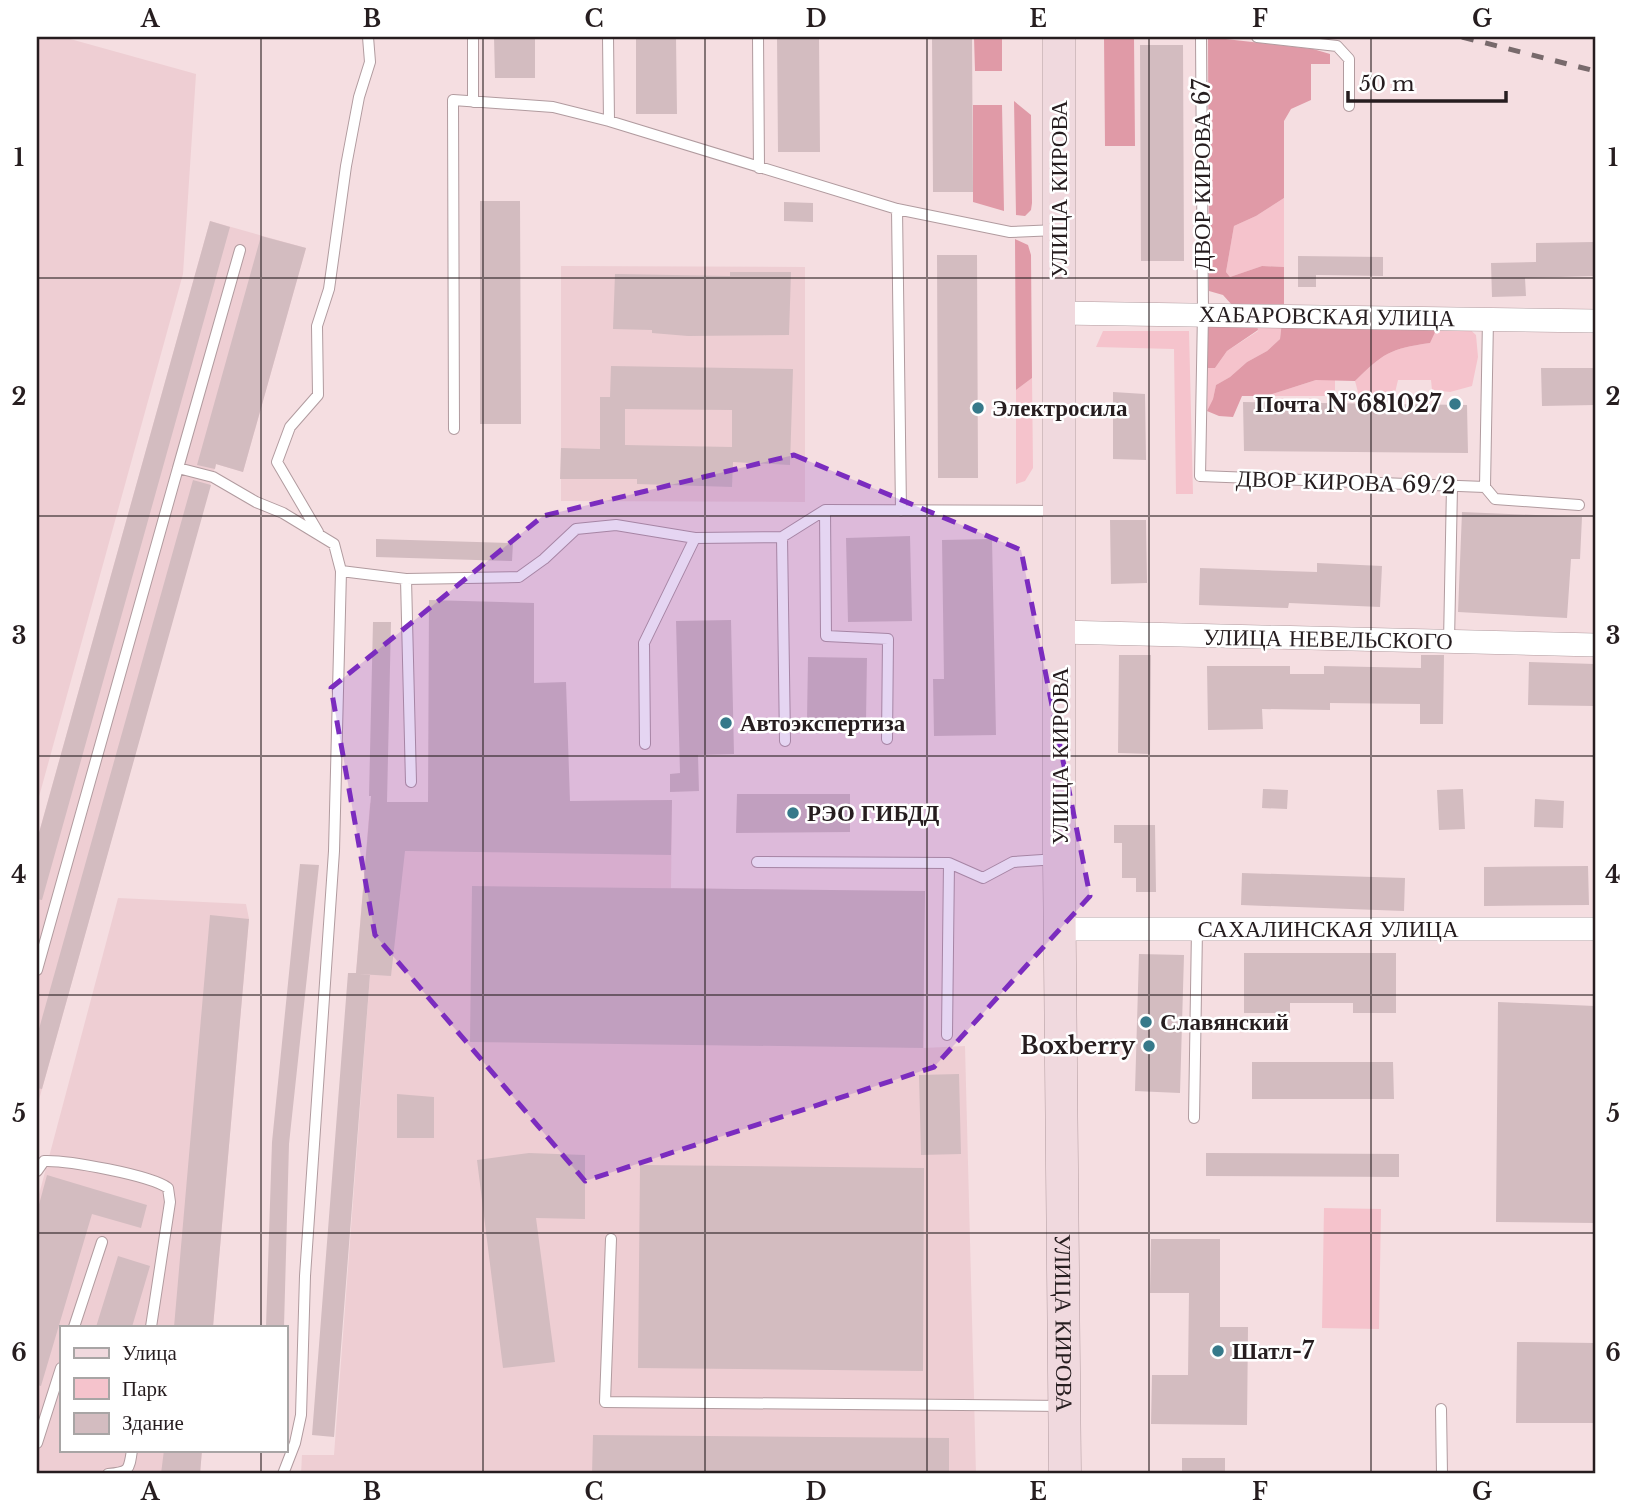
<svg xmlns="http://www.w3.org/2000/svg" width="1632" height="1511" font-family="'Libre Baskerville',serif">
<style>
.built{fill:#eeced3}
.green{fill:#f5c3cc}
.forest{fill:#e09aa7}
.building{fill:#d3bcc0;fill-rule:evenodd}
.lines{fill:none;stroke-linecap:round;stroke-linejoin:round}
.service-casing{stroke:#b19b9f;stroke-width:12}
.minor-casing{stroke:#b19b9f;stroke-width:24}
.secondary-casing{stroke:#b19b9f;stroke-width:33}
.service{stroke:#fff;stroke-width:10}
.minor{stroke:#fff;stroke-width:23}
.secondary{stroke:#f0d9de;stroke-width:32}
.rail{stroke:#786a6c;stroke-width:5;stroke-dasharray:12 12;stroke-linecap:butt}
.marked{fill:#7b2cbf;fill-opacity:0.2;stroke:#7b2cbf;stroke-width:5;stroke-dasharray:14 9;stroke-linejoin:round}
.grid{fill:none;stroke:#261d1f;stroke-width:2;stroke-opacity:0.55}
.poi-dot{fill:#36798a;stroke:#fff;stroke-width:2.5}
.labels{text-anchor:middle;stroke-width:5;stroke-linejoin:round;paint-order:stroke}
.street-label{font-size:23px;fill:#261d1f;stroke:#fff}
.poi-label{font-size:23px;font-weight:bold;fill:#261d1f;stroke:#fff;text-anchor:start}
.neatline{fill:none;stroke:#261d1f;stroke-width:2.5}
.grid-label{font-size:23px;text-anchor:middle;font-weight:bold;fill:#261d1f}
</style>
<rect width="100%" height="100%" fill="#f5dee1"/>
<path class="built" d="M 37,37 L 63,37 L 196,74 L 183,274 L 37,804 Z
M 210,221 L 306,248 L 243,472 L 216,464 L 37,1107 L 37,840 Z
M 561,266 L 805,267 L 805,502 L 561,501 Z
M 672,800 L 671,888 L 924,892 L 924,1048 L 965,1046 L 976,1474 L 301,1474 L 302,1455 L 334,1455 L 370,975 L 356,973 L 370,803 Z
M 118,898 L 246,904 L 249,919 L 213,1327 L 61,1327 L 61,1450 L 202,1450 L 200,1474 L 37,1474 L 37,1202 Z"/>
<path class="green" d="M 1284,198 L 1284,267 L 1262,266 L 1230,277 L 1226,272 L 1234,226 L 1256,216 Z
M 1256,321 L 1282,321 L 1280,339 L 1267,351 L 1247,362 L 1230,377 L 1216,385 L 1213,399 L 1207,411 L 1208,368 L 1215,368 L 1227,351 L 1258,331 Z
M 1432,325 L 1465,325 L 1476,335 L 1478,357 L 1472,386 L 1450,392 L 1432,390 L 1431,380 L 1398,380 L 1394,397 L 1359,396 L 1355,381 C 1384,353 1389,349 1430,343 Z
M 1103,331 L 1189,331 L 1193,494 L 1176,494 L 1174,349 L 1096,347 Z
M 1032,378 L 1033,468 L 1025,481 L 1016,484 L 1016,390 Z
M 1316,380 L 1335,380 L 1335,396 L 1266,396 Z
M 1324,1208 L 1381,1209 L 1379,1329 L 1322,1328 Z"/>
<path class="forest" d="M 974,37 L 1002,37 L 1002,71 L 975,71 Z
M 1104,37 L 1134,37 L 1135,146 L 1105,146 Z
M 1208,37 L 1313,49 L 1330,54 L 1330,64 L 1311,64 L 1311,100 L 1291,109 L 1284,121 L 1284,198 L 1256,216 L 1234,226 L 1226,272 L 1230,277 L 1262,266 L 1284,267 L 1284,304 L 1232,305 L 1223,295 L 1209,291 Z
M 1014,101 L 1031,115 L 1032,203 L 1031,210 L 1025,216 L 1016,215 Z
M 973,105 L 1002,105 L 1004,211 L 973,202 Z
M 1015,239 L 1028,245 L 1031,255 L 1032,378 L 1016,390 Z
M 1208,320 L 1256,321 L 1258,330 L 1227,351 L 1215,368 L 1208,368 Z
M 1282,321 L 1432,325 L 1436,330 L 1430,343 C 1389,349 1384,353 1355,381 L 1316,380 L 1266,396 L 1242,396 L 1233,417 L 1219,416 L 1207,411 L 1213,399 L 1216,385 L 1230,377 L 1247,362 L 1267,351 L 1280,339 Z"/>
<path class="building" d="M 494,37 L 535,37 L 535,78 L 495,78 Z
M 636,37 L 676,37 L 677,114 L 636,114 Z
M 777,37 L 819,37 L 820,152 L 778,152 Z
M 932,37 L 972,37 L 973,192 L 933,192 Z
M 1140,45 L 1183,45 L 1184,261 L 1141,261 Z
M 480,201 L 520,201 L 521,424 L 480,424 Z
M 784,202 L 813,203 L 813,222 L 784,221 Z
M 210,221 L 230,227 L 42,900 L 37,899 L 37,840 Z
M 261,236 L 306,248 L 243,472 L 216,464 L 215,469 L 197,465 Z
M 1594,242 L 1595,276 L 1525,278 L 1526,296 L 1492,297 L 1491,263 L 1536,262 L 1536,243 Z
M 937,255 L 977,255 L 978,478 L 938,478 Z
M 1298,256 L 1383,257 L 1383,276 L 1316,275 L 1316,287 L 1298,287 Z
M 730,272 L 791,272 L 789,335 L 688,336 L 652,333 L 652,330 L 613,329 L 615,274 L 730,276 Z
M 611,366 L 793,369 L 790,465 L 733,462 L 732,487 L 637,484 L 637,479 L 560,479 L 561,448 L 600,449 L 600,397 L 610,397 ZM 625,409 L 732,410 L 732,447 L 625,445 Z
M 1541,368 L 1594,368 L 1595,405 L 1542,406 Z
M 1113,392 L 1145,394 L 1146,460 L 1113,459 Z
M 1243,402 L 1467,405 L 1468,453 L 1244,451 Z
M 193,480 L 211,485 L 42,1089 L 37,1088 L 37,1036 Z
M 1462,512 L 1582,517 L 1580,559 L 1571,559 L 1567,618 L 1458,612 Z
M 1110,520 L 1146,520 L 1147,583 L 1111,584 Z
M 910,536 L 912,621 L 848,622 L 846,538 Z
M 376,539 L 513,543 L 512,561 L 376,557 Z
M 992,539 L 996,735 L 934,736 L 933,679 L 944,679 L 942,540 Z
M 1317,563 L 1382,566 L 1380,607 L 1289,603 L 1288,608 L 1199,605 L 1200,568 L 1317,572 Z
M 429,600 L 534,603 L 534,683 L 566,682 L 570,801 L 672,800 L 671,855 L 405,851 L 391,976 L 359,974 L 370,975 L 334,1437 L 312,1435 L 348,973 L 356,973 L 371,796 L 369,796 L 373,622 L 391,622 L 387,802 L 428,802 Z
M 731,620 L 734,754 L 698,755 L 699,791 L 670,792 L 670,774 L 680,773 L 676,621 Z
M 1119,655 L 1151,655 L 1150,754 L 1118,753 Z
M 1421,655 L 1444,655 L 1443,724 L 1420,724 L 1420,704 L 1330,703 L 1330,710 L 1262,709 L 1263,729 L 1208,730 L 1207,666 L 1290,666 L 1290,674 L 1324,674 L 1324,666 L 1421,668 Z
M 808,657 L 867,658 L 866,721 L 807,720 Z
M 1529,662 L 1595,664 L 1595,706 L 1528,705 Z
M 1263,789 L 1288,790 L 1287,809 L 1262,808 Z
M 1463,789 L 1465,829 L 1439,830 L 1437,790 Z
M 737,794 L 850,794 L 850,832 L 736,833 Z
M 1535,799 L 1564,801 L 1563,828 L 1534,827 Z
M 1114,825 L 1155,825 L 1156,892 L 1136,892 L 1136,878 L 1122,878 L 1122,843 L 1114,843 Z
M 300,864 L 319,865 L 289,1144 L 284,1327 L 266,1327 L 272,1142 Z
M 1588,866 L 1589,905 L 1484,906 L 1484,867 Z
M 1242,873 L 1405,878 L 1404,911 L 1241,905 Z
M 472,886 L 925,891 L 923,1048 L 470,1042 Z
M 210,915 L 249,919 L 213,1327 L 174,1327 Z
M 1244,953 L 1396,953 L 1396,1013 L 1353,1013 L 1353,1003 L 1290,1003 L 1290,1013 L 1244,1013 Z
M 1139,954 L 1184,955 L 1180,1093 L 1135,1091 Z
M 1498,1002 L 1595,1006 L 1595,1223 L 1496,1222 Z
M 1252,1062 L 1393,1062 L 1394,1099 L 1252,1099 Z
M 959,1074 L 961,1154 L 921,1155 L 919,1075 Z
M 397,1094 L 434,1097 L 434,1138 L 397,1138 Z
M 529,1153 L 585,1155 L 585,1219 L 536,1218 L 555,1362 L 503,1368 L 477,1160 Z
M 1206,1153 L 1399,1154 L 1399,1177 L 1206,1176 Z
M 640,1165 L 924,1168 L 923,1371 L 638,1368 Z
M 47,1175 L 147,1205 L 141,1228 L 92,1214 L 41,1386 L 37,1385 L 37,1212 Z
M 1151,1239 L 1220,1239 L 1220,1327 L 1248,1327 L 1247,1425 L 1151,1424 L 1152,1375 L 1188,1375 L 1189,1293 L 1150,1293 Z
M 118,1256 L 150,1266 L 132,1327 L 96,1327 Z
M 1517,1342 L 1595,1343 L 1595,1423 L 1516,1423 Z
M 593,1435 L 949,1438 L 949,1474 L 592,1474 Z
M 164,1450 L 202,1450 L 200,1474 L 161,1474 Z
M 1182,1458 L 1225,1458 L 1225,1474 L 1182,1474 Z"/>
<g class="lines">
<g class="service-casing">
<path id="service" d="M 473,37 L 473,102
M 608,37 L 609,121
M 758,37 L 759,168
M 1201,37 L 1203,313 L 1200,476 L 1485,487 L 1488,319
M 1257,37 L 1337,46 L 1349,59 L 1349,106
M 897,209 L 901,511
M 454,429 L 453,100 L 553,107 L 609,121 L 897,209 L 1010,232 L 1057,230
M 178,468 L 240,250
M 1485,487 L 1495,499 L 1579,505
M 825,510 L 826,636 L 888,639 L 887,739
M 318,532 L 277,462 L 290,427 L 318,395 L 317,326 L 329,289 L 346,166 L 359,97 L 370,62 L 368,37
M 1449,642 L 1452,486
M 785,741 L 782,537 L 825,510 L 1057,511
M 645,744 L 644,643 L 695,538 L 782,537
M 411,782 L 406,579 L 519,577 L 544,559 L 576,529 L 616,525 L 695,538
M 757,862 L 949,863 L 983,878 L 1013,862 L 1057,859
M 37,970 L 178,468 L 213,477 L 256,502 L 283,513 L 334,544 L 341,571
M 947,1035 L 949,863
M 1194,1118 L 1197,929
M 37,1171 L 44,1161 C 67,1160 150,1175 168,1188 L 170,1202 L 151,1327
M 611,1239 L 605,1402 L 1063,1406
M 74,1327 L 102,1242
M 1441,1409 L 1442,1474
M 37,1443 L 61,1368
M 108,1474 C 129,1472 129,1471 132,1450
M 283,1474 L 295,1443 L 301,1415 L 305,1276 L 334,851 L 341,571 L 406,579"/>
</g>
<g class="minor-casing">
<path id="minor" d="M 1060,313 L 1595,321
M 1060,632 L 1595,645
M 1061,929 L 1595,929"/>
</g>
<g class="secondary-casing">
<g id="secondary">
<path id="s1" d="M 1059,37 L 1059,859 L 1065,1474"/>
</g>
</g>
<use href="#service" class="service"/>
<use href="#minor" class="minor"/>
<use href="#secondary" class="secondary"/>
<path class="rail" d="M 1462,37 L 1595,71"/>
</g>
<path class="marked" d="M 794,455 L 1021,550 L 1090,896 L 934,1067 L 585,1181 L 375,935 L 331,688 L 543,516 Z"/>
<path class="grid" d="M 261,37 L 261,1327M 483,37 L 483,1474M 705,37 L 705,1474M 927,37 L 927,1474M 1149,37 L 1149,1474M 1371,37 L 1371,1474M 37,278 L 1595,278M 37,516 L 1595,516M 37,756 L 1595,756M 37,995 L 1595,995M 37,1233 L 1595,1233M 261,1450 L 261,1474"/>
<g class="poi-dot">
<circle cx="1455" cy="404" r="7"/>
<circle cx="978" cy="408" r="7"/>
<circle cx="726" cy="723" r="7"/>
<circle cx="793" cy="813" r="7"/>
<circle cx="1146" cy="1022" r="7"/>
<circle cx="1149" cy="1046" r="7"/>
<circle cx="1218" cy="1351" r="7"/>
</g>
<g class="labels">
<g class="street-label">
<text transform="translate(1202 175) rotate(-90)" y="8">ДВОР КИРОВА 67</text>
<text transform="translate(1059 189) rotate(-90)" y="8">УЛИЦА КИРОВА</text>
<text transform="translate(1327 316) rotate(1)" y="8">ХАБАРОВСКАЯ УЛИЦА</text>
<text transform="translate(1346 482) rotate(2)" y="8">ДВОР КИРОВА 69/2</text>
<text transform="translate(1328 639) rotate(1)" y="8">УЛИЦА НЕВЕЛЬСКОГО</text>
<text transform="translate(1060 756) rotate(-90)" y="8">УЛИЦА КИРОВА</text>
<text x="1328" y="937">САХАЛИНСКАЯ УЛИЦА</text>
<text dy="8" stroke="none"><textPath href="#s1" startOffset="1286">УЛИЦА КИРОВА</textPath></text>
</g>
<g class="poi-label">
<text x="1441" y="412" text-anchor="end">Почта №681027</text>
<text x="992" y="416">Электросила</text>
<text x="740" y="731">Автоэкспертиза</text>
<text x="807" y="821">РЭО ГИБДД</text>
<text x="1160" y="1030">Славянский</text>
<text x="1135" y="1054" text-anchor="end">Boxberry</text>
<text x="1232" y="1359">Шатл-7</text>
</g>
</g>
<rect width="1632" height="1511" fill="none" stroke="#ffffff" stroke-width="77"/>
<rect x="60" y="1326" width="228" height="126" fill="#ffffff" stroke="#a8a5a5" stroke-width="2"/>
<rect x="74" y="1348" width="35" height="10" fill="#f0d9de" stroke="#a8a5a5" stroke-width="2"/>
<text x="122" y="1360" font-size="21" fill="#261d1f">Улица</text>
<rect x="74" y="1378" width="35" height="21" fill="#f5c3cc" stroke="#a8a5a5" stroke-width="2"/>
<text x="122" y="1396" font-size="21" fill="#261d1f">Парк</text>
<rect x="74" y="1413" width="35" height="21" fill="#d3bcc0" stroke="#a8a5a5" stroke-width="2"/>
<text x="122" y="1430" font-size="21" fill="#261d1f">Здание</text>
<path d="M1348 91v10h158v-10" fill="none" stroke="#261d1f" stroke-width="3.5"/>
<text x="1359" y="91" font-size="21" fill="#261d1f" stroke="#ffffff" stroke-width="5" paint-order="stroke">50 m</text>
<rect x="38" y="38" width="1556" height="1434" class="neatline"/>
<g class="grid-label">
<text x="150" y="27">A</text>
<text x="372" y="27">B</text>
<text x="594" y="27">C</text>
<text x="816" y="27">D</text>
<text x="1038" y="27">E</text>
<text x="1260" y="27">F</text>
<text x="1482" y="27">G</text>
<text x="19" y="166">1</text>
<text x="1613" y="166">1</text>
<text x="19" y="405">2</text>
<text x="1613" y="405">2</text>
<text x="19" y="644">3</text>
<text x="1613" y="644">3</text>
<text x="19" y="883">4</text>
<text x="1613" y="883">4</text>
<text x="19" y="1122">5</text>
<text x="1613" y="1122">5</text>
<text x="19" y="1361">6</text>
<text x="1613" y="1361">6</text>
<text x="150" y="1500">A</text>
<text x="372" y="1500">B</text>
<text x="594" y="1500">C</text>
<text x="816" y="1500">D</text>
<text x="1038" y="1500">E</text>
<text x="1260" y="1500">F</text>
<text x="1482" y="1500">G</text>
</g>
</svg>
